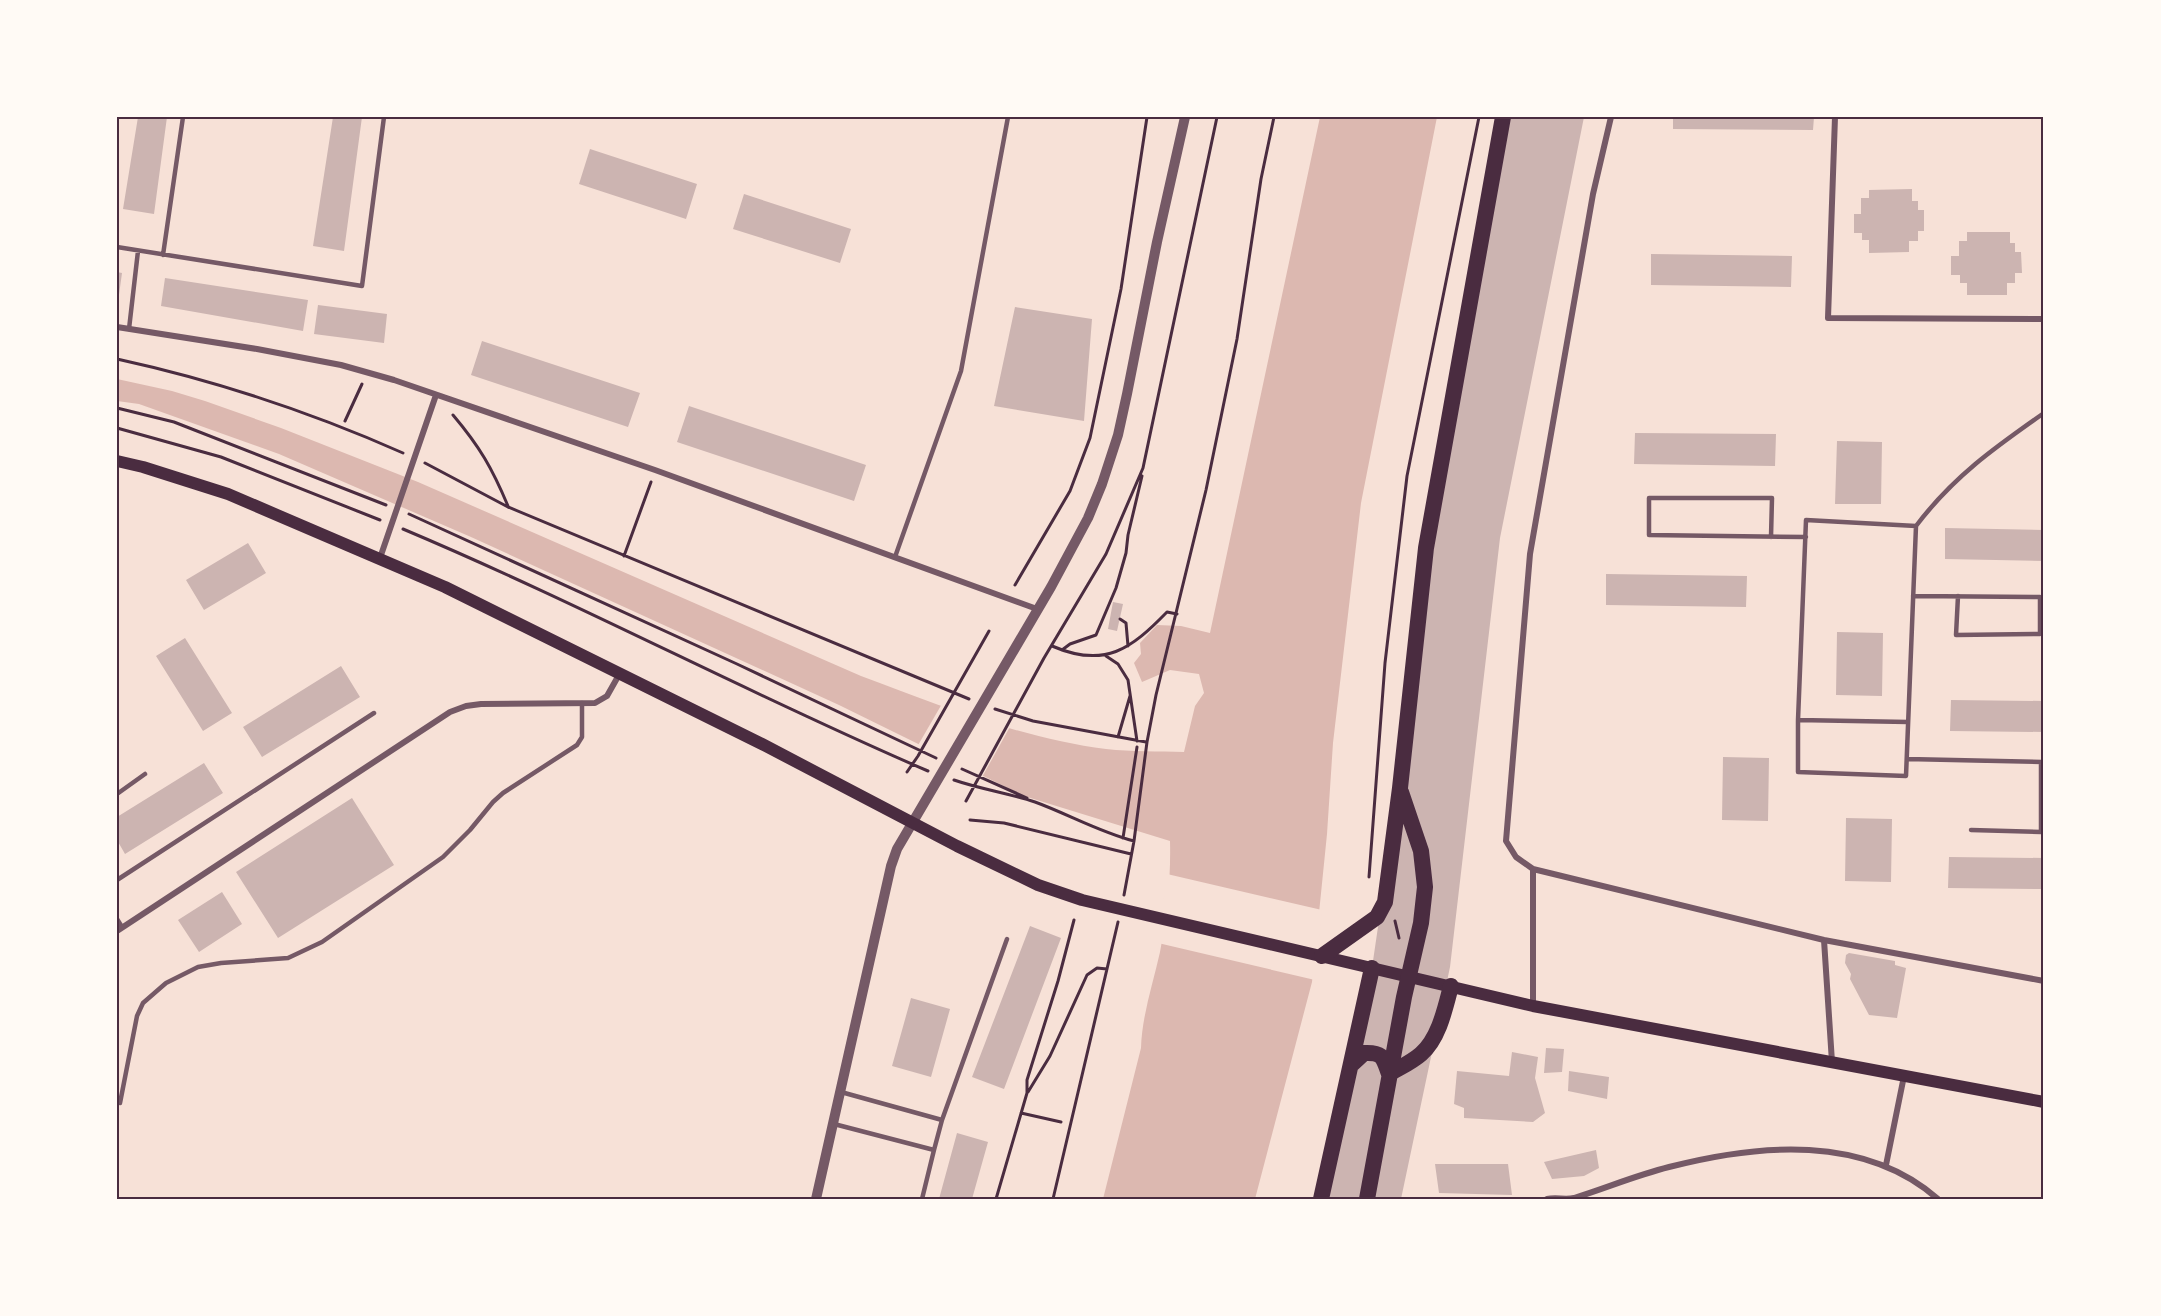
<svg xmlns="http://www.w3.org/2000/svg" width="2161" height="1316" font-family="'Libre Baskerville',serif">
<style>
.water{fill:#dcb8b0}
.pier{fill:#f7e1d7}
.building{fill:#ccb4b1}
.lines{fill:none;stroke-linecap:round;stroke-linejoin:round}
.path{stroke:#4a2c40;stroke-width:3}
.service{stroke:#755966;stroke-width:4.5}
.minor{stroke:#755966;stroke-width:6}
.tertiary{stroke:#755966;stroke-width:10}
.secondary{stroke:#4a2c40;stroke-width:12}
.trunk{stroke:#4a2c40;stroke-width:16}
.neatline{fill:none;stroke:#4a2c40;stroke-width:2}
</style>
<rect width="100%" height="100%" fill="#f7e1d7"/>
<path class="water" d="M 1320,117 L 1437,117 L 1361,503 L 1333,743 L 1327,834 L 1312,982 L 1255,1199 L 1103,1199 L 1141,1048 C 1142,1015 1153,984 1160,952 C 1167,916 1171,878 1170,841 L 1024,796 L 839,705 L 471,537 L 279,454 L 139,404 L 117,401 L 117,379 L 172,391 L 205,401 L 281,428 L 418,482 L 861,676 C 938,705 1024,739 1106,749 C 1132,752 1159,751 1184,752 L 1195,706 L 1204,693 L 1199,674 L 1170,670 L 1142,682 L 1134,663 L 1141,654 L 1140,643 L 1157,625 L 1181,626 L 1210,633 Z"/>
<path class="pier" d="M 943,702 L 1011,725 L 981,779 L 917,747 Z
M 1167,874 L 1322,910 L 1315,980 L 1158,943 Z"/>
<path class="building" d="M 138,117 L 167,117 L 154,214 L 123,209 Z
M 333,117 L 362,117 L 344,251 L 313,246 Z
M 1497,117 L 1584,117 L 1500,538 L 1450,967 L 1401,1199 L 1327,1199 L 1368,995 Z
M 1673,117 L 1814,117 L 1813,130 L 1673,129 Z
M 590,149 L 697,184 L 686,219 L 579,184 Z
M 1912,189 L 1912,201 L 1918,201 L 1918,210 L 1924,210 L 1924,231 L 1918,231 L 1918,241 L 1909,241 L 1909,252 L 1869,253 L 1869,240 L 1862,240 L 1862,233 L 1854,233 L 1854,214 L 1861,214 L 1861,198 L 1869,198 L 1869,190 Z
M 744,194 L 851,229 L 840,263 L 733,229 Z
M 1967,232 L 2010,232 L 2010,243 L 2015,243 L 2015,252 L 2021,252 L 2022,273 L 2015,273 L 2015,283 L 2007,283 L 2007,295 L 1967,295 L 1967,283 L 1960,283 L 1960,275 L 1951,275 L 1951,256 L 1959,256 L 1959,241 L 1967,241 Z
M 1651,254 L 1792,256 L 1791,287 L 1651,285 Z
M 117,272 L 122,273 L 118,302 L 117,302 Z
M 165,278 L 308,300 L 303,331 L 161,306 Z
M 318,305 L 387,314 L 384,343 L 314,334 Z
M 1015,307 L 1092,319 L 1084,421 L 994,406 Z
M 482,341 L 640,393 L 628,427 L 471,375 Z
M 689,406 L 866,465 L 854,501 L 677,442 Z
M 1635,433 L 1776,434 L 1775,466 L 1634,464 Z
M 1837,441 L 1882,442 L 1881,504 L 1835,504 Z
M 1945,528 L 2044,530 L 2044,561 L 1945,559 Z
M 248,543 L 266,573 L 204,610 L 186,580 Z
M 1606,574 L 1747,576 L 1746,607 L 1606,605 Z
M 1113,602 L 1123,604 L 1117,631 L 1108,629 Z
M 1837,632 L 1883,633 L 1882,696 L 1836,695 Z
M 185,638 L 232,713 L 203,731 L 156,656 Z
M 341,666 L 360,697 L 262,757 L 243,727 Z
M 1951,700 L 2044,701 L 2044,732 L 1950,731 Z
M 1723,757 L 1769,758 L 1768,821 L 1722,820 Z
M 204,763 L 223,793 L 125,854 L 117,840 L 117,817 Z
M 352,798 L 394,865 L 278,938 L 236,872 Z
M 1846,818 L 1892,819 L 1891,882 L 1845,881 Z
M 1949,857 L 2044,858 L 2044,889 L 1948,888 Z
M 222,892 L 242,924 L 199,952 L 178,920 Z
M 1030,926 L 1061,938 L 1004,1089 L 972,1077 Z
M 1849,953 L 1895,961 L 1895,965 L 1906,968 L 1897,1018 L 1869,1015 L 1850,979 L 1851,974 L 1845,963 L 1846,955 Z
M 911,998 L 950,1009 L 931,1077 L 892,1066 Z
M 1546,1048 L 1564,1049 L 1562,1072 L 1544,1073 Z
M 1512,1052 L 1538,1057 L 1535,1078 L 1545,1113 L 1533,1122 L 1464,1118 L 1464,1108 L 1454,1104 L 1457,1071 L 1509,1076 Z
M 1569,1071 L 1609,1077 L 1607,1099 L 1568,1091 Z
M 957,1133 L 988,1142 L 972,1199 L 939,1199 Z
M 1596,1150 L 1599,1168 L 1584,1176 L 1552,1179 L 1544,1162 Z
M 1435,1164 L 1508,1164 L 1512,1195 L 1439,1193 Z"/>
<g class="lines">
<path class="path" d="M 117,359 C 213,380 313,413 403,453
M 117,408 L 174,422 L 386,505
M 453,415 C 480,447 492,468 508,506
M 345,421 L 362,384
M 117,428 L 221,457 L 380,520
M 425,463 L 508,507 L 969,699
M 409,514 L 737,664 L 936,758
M 403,529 C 581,604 751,695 928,771
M 624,556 L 651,482
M 1015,585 L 1070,491 L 1090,438 L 1121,289 L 1147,117
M 1120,619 L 1126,623 L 1128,646
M 1052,646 C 1105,669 1131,649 1167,612 L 1177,614
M 1062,650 L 1070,644 L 1096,635 L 1116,588 L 1126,553 L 1128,535 L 1142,476
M 1106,656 L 1118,664 L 1128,680 L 1137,741
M 995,709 L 1033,721 L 1146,742
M 1118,737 L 1130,696
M 962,769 L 1027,798
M 907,772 L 918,756 L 989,631
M 954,780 C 980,789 1008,793 1035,802 C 1068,814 1099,832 1134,841
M 966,801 L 1044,658 L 1106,554 L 1143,468 L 1217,117
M 970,820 L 1004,823 L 1131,854
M 1123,838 L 1137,747
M 1369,877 L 1385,663 L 1407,476 L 1479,117
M 1124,895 L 1134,841 L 1147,742 L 1156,695 L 1206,490 L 1237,339 L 1261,179 L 1274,117
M 1395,921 L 1399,938
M 1028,1092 L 1050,1056 L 1087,975 L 1097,968 L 1107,969
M 1021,1113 L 1061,1122
M 996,1199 L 1027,1093 L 1027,1080 L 1058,981 L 1074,920
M 1053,1199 L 1118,922"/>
<path class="service" d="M 117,247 L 362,286 L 384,117
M 163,255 L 183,117
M 129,329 L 138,251
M 1916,526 L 1806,520 L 1798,720 L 1798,772 L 1906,776 L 1916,526 C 1953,477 1994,448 2044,413
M 1771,537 L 1772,498 L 1649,498 L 1649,535 L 1806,537
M 895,557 L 961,371 L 1008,117
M 1913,596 L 2040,597 L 2040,634 L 1956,635 L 1958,596
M 1798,720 L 1908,722
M 1907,759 L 2042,762
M 117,794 L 145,774
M 1971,830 L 2041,832 L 2041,762
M 117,880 L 374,713
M 117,919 L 122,927
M 841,1092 L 942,1120 L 1007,939
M 120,1103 L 137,1016 L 143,1003 L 166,983 L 198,967 L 221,963 L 288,958 L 322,942 L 443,857 L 470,830 L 493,802 L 503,793 L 577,745 L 582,737 L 582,703
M 834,1124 L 934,1150 L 942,1120
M 922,1199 L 934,1150"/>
<path class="minor" d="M 1611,117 L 1593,194 L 1530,554 L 1506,841 L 1516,857 L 1533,869 L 1824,940 L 2044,981
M 1835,117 L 1828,318 L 2044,319
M 117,327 L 257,349 L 341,365 L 394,380 L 655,470 L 1037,609
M 380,558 L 436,395
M 1533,869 L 1533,1006
M 117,931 L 450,712 L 466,706 L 481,704 L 595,703 L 607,696 L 620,673
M 1824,940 L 1832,1062
M 1886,1165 L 1904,1076
M 1547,1199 C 1556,1197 1565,1200 1574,1198 C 1606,1188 1637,1175 1669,1167 C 1758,1144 1864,1134 1938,1199"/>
<path class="tertiary" d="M 816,1199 L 891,866 L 897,849 L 1051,587 L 1088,518 L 1102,484 L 1118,435 L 1127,394 L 1157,242 L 1185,117"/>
<path class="secondary" d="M 117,461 L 143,467 L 228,494 L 445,587 L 762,744 L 957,846 L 1038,885 L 1082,900 L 1533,1006 L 2044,1102"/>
<path class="trunk" d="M 1322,956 L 1377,917 L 1385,902 L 1400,788 L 1426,548 L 1503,117
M 1351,1065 L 1364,1053 C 1384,1052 1383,1058 1389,1074 C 1399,1068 1412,1062 1421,1054 C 1439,1038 1445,1009 1451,986
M 1321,1199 L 1372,968
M 1367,1199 L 1404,997 L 1421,923 L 1425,887 L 1421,851 L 1401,792"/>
</g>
<rect width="2161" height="1316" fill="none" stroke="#fffaf5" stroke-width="237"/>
<rect x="118" y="118" width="1924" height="1080" class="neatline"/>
</svg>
